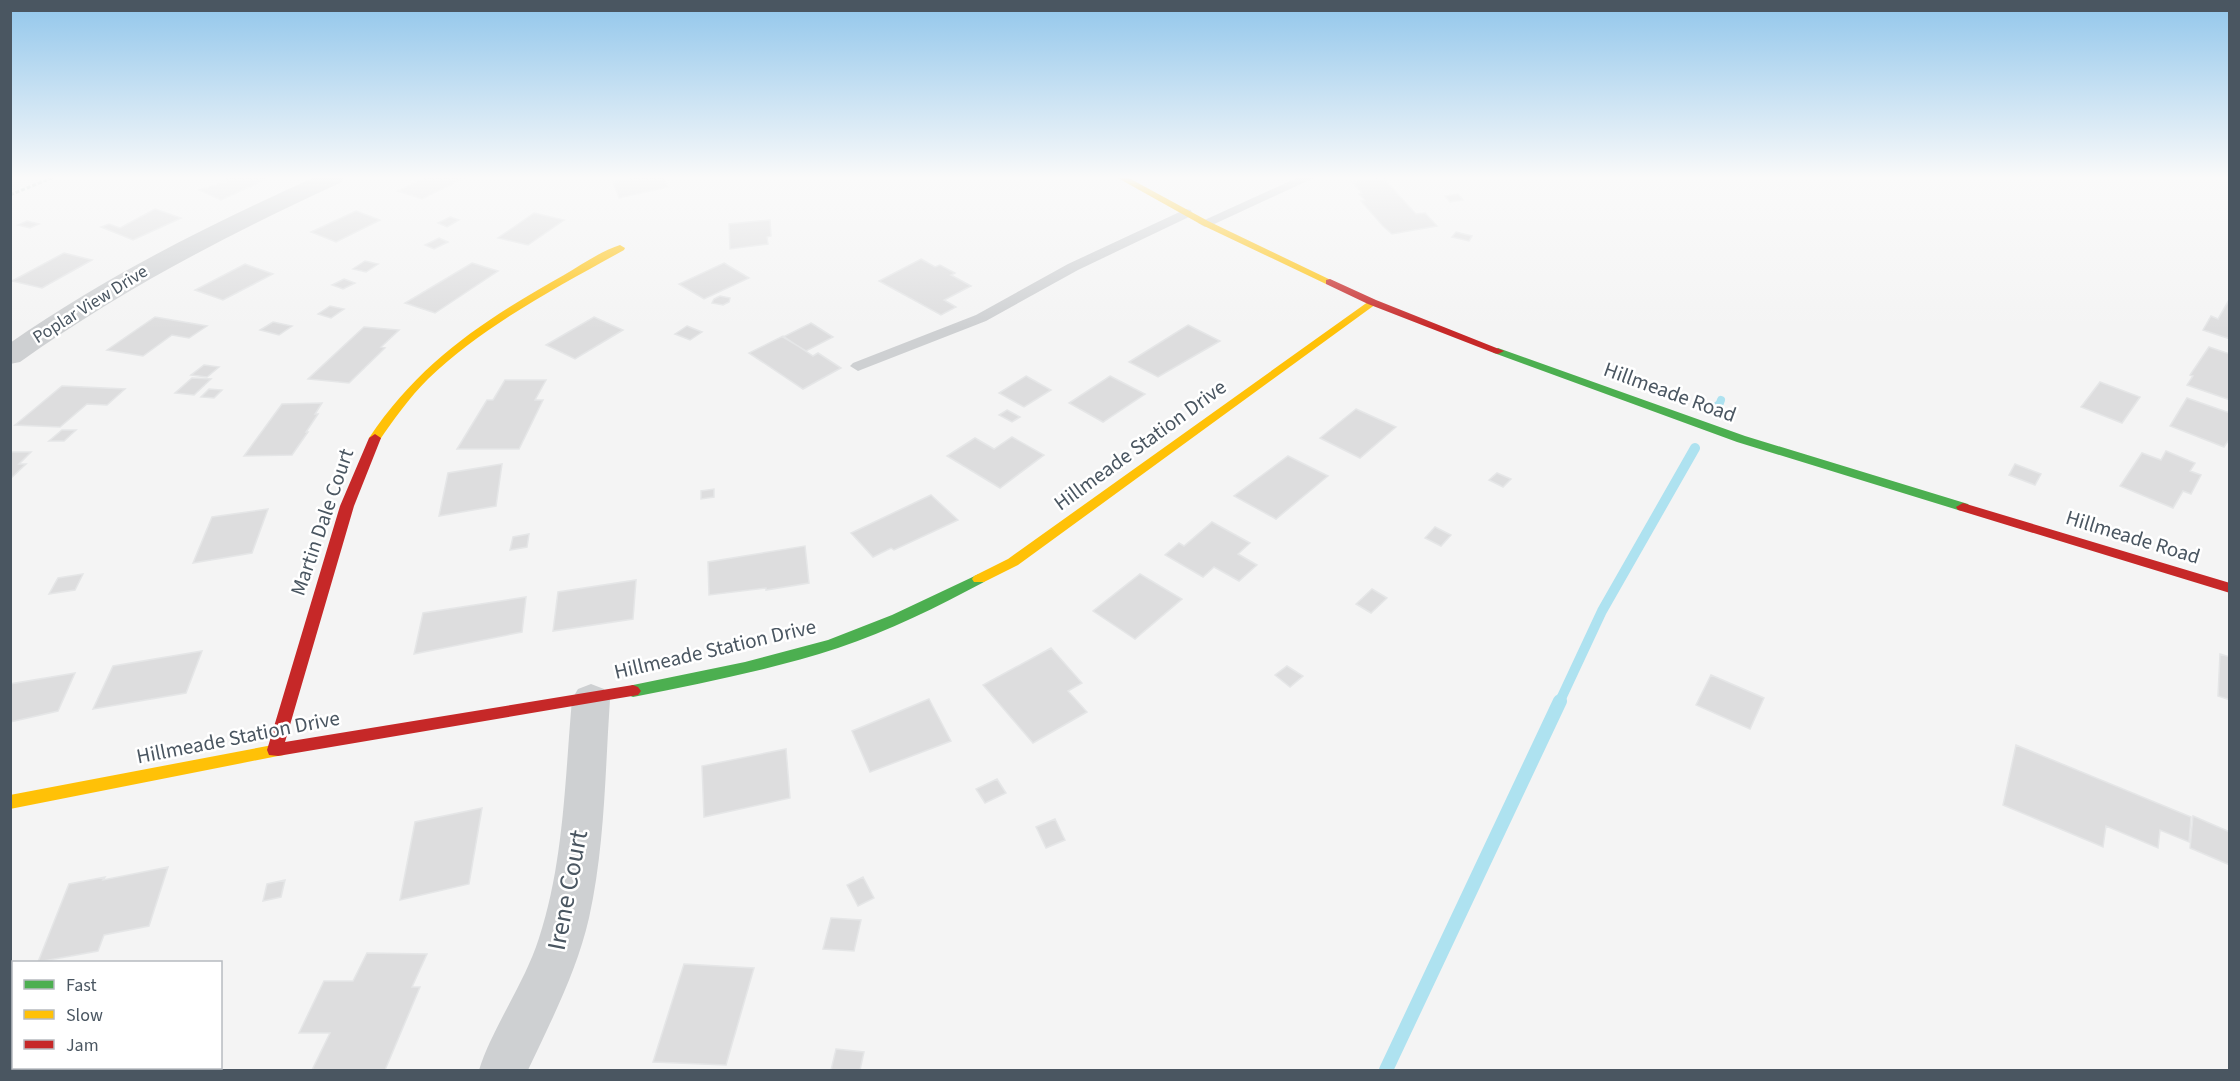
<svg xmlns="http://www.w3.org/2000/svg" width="2240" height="1081" font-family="'Source Sans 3',sans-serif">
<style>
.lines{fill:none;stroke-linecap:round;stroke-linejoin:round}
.stream-far2{stroke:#aee2f0;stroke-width:8}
.stream-far1{stroke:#aee2f0;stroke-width:10}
.stream{stroke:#aee2f0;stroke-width:14}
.building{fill:#ddddde;stroke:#e5e6e7;stroke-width:1.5}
.path{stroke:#bcc7c4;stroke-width:3;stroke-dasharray:4 2;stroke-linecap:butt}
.lane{fill:#ced0d2;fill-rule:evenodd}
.street{fill:#ced0d2;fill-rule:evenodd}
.fast{fill:#4caf50;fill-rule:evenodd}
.slow{fill:#ffc107;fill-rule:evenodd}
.jam{fill:#c62828;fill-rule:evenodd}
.labels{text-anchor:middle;stroke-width:5;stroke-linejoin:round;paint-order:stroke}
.far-street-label{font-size:18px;fill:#4a5661;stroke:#fff}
.street-label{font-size:21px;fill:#4a5661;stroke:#fff}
.near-street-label{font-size:26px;fill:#4a5661;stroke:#fff}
</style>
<rect width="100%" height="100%" fill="#f4f4f4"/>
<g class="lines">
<path class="stream-far2" d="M 1718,408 L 1721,400"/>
<path class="stream-far1" d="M 1716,412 L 1718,406
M 1559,703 L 1602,611 L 1695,448"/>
<path class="stream" d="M 1386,1070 L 1560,701"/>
</g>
<path class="building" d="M 229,177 L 271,177 L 221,200 L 199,190 L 225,182 L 222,181 Z
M 425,177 L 461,177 L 464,178 L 422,199 L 398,191 Z
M 637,177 L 664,177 L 668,187 L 619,198 L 613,182 Z
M 1383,178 L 1416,214 L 1425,213 L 1437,226 L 1392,234 L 1383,226 L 1361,201 L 1365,200 L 1359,194 L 1362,193 L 1352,182 Z
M 1458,194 L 1463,200 L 1450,202 L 1445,196 Z
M 155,209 L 181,218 L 133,240 L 101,227 L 109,224 L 120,228 Z
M 356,211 L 380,220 L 336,242 L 311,232 Z
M 534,213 L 564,220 L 528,245 L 498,238 Z
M 450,217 L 459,220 L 447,227 L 438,223 Z
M 770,220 L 771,236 L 767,237 L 768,244 L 730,249 L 729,224 Z
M 27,221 L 39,224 L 30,228 L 18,225 Z
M 1456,232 L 1472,236 L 1469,241 L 1452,237 Z
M 439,238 L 448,242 L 434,249 L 425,245 Z
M 64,253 L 92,260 L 42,288 L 12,281 Z
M 921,259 L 935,267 L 940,265 L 955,273 L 951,275 L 971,286 L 944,300 L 956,307 L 941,315 L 879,281 Z
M 365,261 L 378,264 L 366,272 L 353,269 Z
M 472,263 L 498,271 L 435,313 L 405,303 Z
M 724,263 L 749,278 L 704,299 L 679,284 Z
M 245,264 L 273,274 L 223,300 L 195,290 Z
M 344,279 L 355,283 L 343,289 L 332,285 Z
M 720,296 L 730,298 L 729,302 L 723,305 L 712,303 L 714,299 Z
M 2229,300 L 2230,339 L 2203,330 L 2211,316 L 2218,319 Z
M 330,306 L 344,309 L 331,318 L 318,314 Z
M 155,317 L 207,326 L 189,338 L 172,335 L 143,356 L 107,350 Z
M 594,317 L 623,330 L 575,359 L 546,345 Z
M 273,322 L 292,326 L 279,335 L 260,330 Z
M 811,323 L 833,337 L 806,351 L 783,337 Z
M 1188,325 L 1220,341 L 1158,377 L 1129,362 Z
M 687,326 L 702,332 L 690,340 L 675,334 Z
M 364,327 L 399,330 L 381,347 L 385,348 L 349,383 L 308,379 Z
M 783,336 L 813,356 L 818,353 L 841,368 L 803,389 L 749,353 Z
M 2209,347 L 2230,354 L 2230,400 L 2187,385 L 2193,376 L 2190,375 Z
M 204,365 L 219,367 L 207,377 L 191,375 Z
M 1026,376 L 1051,390 L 1024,407 L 999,393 Z
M 1110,376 L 1145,394 L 1103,422 L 1069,403 Z
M 192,378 L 211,379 L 194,395 L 175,393 Z
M 505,380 L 546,380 L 535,400 L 543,400 L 519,449 L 457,449 L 487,400 L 493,400 Z
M 2100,382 L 2140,397 L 2122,423 L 2081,407 Z
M 62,386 L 125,389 L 107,405 L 87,404 L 60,427 L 15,425 Z
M 209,389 L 222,390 L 214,398 L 201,397 Z
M 2187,398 L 2230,413 L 2230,438 L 2224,447 L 2170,426 Z
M 322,403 L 315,414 L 318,414 L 306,432 L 308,432 L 292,455 L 244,456 L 282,404 Z
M 1356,409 L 1396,427 L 1360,458 L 1320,438 Z
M 1007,410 L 1020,417 L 1012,422 L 999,415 Z
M 62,430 L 76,430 L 64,441 L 49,441 Z
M 1012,437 L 1044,455 L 1000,488 L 947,456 L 975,438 L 994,449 Z
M 2166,451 L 2195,463 L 2190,471 L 2201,475 L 2191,494 L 2183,491 L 2173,508 L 2120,486 L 2142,453 L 2161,460 Z
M 10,452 L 31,452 L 19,464 L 26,464 L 10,479 Z
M 1288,456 L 1328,476 L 1276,519 L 1234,496 Z
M 502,464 L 496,506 L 439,516 L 448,473 Z
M 2015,464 L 2041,474 L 2035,485 L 2009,475 Z
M 1497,473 L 1511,479 L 1503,487 L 1489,480 Z
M 714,489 L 714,497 L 701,499 L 701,491 Z
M 931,495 L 958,520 L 894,550 L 891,548 L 873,557 L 851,533 Z
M 268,509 L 252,553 L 193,563 L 212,517 Z
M 1212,522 L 1250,543 L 1238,554 L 1257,565 L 1239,581 L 1214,567 L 1203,577 L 1165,555 L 1179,543 L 1184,546 Z
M 1435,527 L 1451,535 L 1441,546 L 1425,538 Z
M 529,534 L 527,547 L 510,550 L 513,537 Z
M 805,546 L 809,583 L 766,590 L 766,588 L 709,595 L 708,562 Z
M 83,574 L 75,590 L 49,594 L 58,578 Z
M 1140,574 L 1182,599 L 1135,639 L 1093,611 Z
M 636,580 L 633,619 L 553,631 L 558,592 Z
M 1372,589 L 1387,598 L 1371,613 L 1356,604 Z
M 526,597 L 522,632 L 414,654 L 423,613 Z
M 1051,648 L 1082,683 L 1068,691 L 1087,712 L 1033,743 L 983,685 Z
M 202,651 L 186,693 L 93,709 L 113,666 Z
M 2220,654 L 2230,657 L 2230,700 L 2218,696 Z
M 1287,666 L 1303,676 L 1290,687 L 1275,675 Z
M 75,673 L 58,711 L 10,722 L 10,684 Z
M 1711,675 L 1764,698 L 1750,729 L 1696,705 Z
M 929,699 L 951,741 L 870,772 L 852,731 Z
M 2016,745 L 2191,817 L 2189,842 L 2160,830 L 2158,848 L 2106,826 L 2103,847 L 2003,805 Z
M 786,749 L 790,798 L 704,817 L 702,766 Z
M 997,779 L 1006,793 L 985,803 L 976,789 Z
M 482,808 L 469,884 L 400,900 L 415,822 Z
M 2193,816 L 2230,832 L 2230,865 L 2190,848 Z
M 1055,819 L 1065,840 L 1046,848 L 1036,827 Z
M 168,867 L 149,926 L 104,935 L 98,951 L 38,962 L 69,884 L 105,877 L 103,880 Z
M 863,877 L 874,898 L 858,906 L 847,885 Z
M 285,880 L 281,897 L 263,901 L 267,884 Z
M 831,918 L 861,920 L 854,951 L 823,949 Z
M 367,953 L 427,954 L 412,987 L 420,987 L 385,1070 L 312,1070 L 330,1033 L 299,1033 L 324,981 L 353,981 Z
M 684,964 L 754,968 L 726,1065 L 653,1062 Z
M 836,1049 L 864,1052 L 860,1070 L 831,1070 Z"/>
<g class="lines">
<path class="path" d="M 10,195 L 54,177"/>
<path class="lane" d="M 1299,177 L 1316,177 L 1210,226 L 1205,227 L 1198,223 Z
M 1186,209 L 1191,210 L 1192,213 L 1191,216 L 1078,270 L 986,321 L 863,369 L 858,371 L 850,366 L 853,363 L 976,315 L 1068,264 Z"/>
<path class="street" d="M 315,177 L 345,177 L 342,182 C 229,234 121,290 20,362 L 10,364 L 10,343 C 106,276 209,225 315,177 Z
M 591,684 L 604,689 L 610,699 C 605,772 605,846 589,918 C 577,971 551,1021 528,1070 L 479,1070 C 493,1026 524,985 539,938 C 564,862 565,778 572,699 L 578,689 Z"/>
<path class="fast" d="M 1498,348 L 1745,436 L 1968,504 L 1970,507 L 1963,511 L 1958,510 L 1737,442 L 1494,353 L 1492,351 Z
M 979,574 L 986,579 L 984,582 C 937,607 889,631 838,648 C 771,670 702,683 633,697 L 628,695 L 625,691 L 628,687 L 633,685 L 745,662 L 828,640 L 892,615 Z"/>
<path class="slow" d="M 1116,177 L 1127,177 L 1208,221 L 1335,282 L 1334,284 L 1326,284 L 1202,225 Z
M 620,245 L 625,248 L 624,250 C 556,288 484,325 428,379 C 409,398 394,419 379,441 L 371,441 L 369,438 C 421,361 484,320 564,275 C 581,265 601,251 620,245 Z
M 1372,299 L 1377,302 L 1376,304 L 1018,565 L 984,582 L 974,582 L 972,579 L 974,576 L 1008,559 Z
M 278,744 L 284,745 L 286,750 L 284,755 L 278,756 L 10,809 L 10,795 Z"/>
<path class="jam" d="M 1330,279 L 1376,300 L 1504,351 L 1498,354 L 1494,353 L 1368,304 L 1326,284 L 1326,280 Z
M 375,434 L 381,438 L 354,506 L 285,742 L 633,685 L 638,687 L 641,691 L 638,695 L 278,756 L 269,755 L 267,750 L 340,506 L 369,438 Z
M 1963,503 L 2230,583 L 2230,593 L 1958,510 L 1956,507 Z"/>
</g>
<linearGradient id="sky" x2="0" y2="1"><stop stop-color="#91c6eb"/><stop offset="0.54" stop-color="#fafafa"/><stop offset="1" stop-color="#fafafa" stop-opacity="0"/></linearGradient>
<rect width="2240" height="329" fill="url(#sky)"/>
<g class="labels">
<g class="far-street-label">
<text transform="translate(90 304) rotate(-32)" y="6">Poplar View Drive</text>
</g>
<g class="street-label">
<text transform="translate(1670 392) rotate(20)" y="7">Hillmeade Road</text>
<text transform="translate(1140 445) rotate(-36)" y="7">Hillmeade Station Drive</text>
<text transform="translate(322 522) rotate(-71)" y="7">Martin Dale Court</text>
<text transform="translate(2133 537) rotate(17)" y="7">Hillmeade Road</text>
<text transform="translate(715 649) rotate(-13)" y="7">Hillmeade Station Drive</text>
<text transform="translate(238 737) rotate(-11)" y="7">Hillmeade Station Drive</text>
</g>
<g class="near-street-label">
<text transform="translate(567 890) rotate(-79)" y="9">Irene Court</text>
</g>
</g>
<rect width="2240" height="1081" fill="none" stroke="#4a5661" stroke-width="24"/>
<rect x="12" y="961" width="210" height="108" fill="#ffffff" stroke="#b7bbc0" stroke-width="1.5"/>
<rect x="24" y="980" width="30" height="9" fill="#4caf50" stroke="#b7bbc0" stroke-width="1.5"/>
<text x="66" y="991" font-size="18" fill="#4a5661">Fast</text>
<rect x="24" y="1010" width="30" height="9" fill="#ffc107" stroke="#b7bbc0" stroke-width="1.5"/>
<text x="66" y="1021" font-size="18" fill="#4a5661">Slow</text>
<rect x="24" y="1040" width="30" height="9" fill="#c62828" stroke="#b7bbc0" stroke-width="1.5"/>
<text x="66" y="1051" font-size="18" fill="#4a5661">Jam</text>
</svg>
